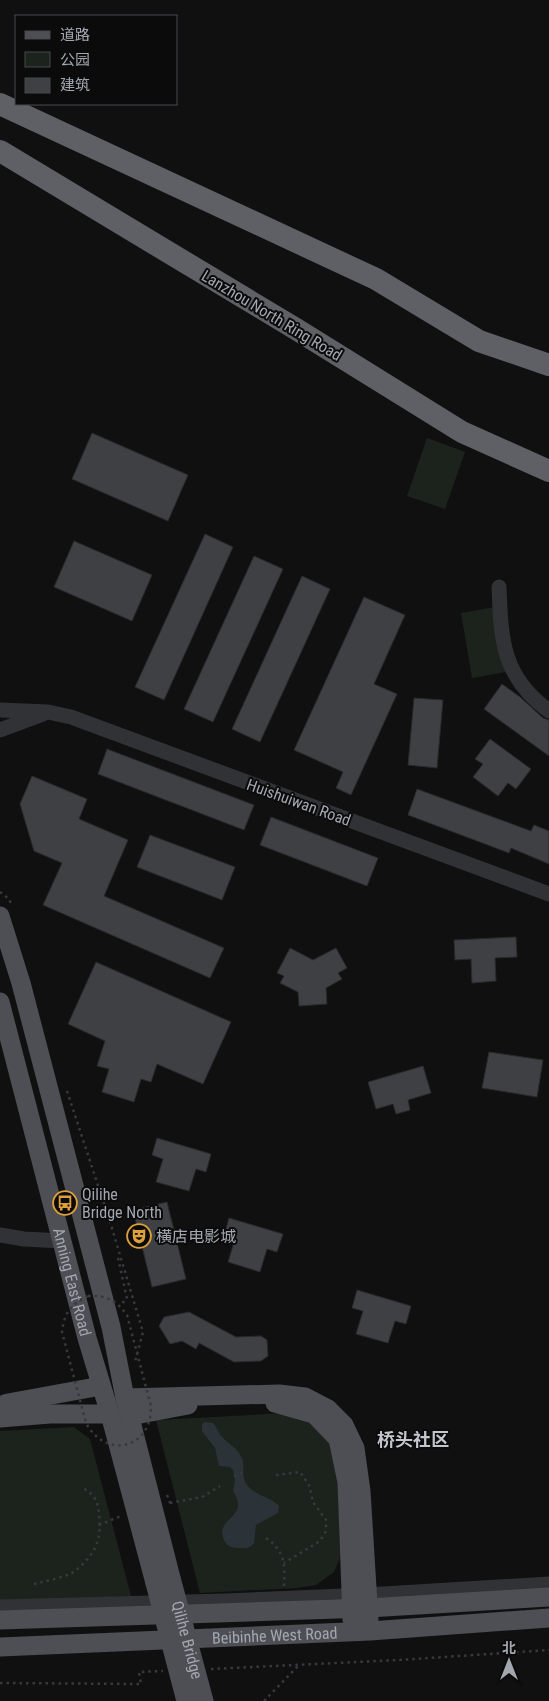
<svg xmlns="http://www.w3.org/2000/svg" width="549" height="1701" font-family="'Roboto Condensed','Noto Sans SC',sans-serif">
<style>
.green{fill:#1c231d}
.water{fill:#2b3238}
.building{fill:#3f4044;stroke:#2a2a2d}
.lines{fill:none;stroke-linecap:round;stroke-linejoin:round}
.path{stroke:#37393c;stroke-width:2.5;stroke-dasharray:2.5 4;stroke-linecap:butt}
.minor{stroke:#313235;stroke-width:15}
.major{stroke:#4d4f54;stroke-width:19}
.highway{stroke:#5e6066;stroke-width:22}
.path-bridge{stroke:#37393c;stroke-width:2.5;stroke-dasharray:2.5 4;stroke-linecap:butt}
.major-bridge{stroke:#4d4f54;stroke-width:19}
.labels{text-anchor:middle;stroke-width:4;stroke-linejoin:round;paint-order:stroke}
.street-label{font-size:16px;fill:#a2a7b0;stroke:#0b0b0c}
.poi-label{font-size:16px;fill:#a2a7b0;stroke:#0b0b0c;text-anchor:start}
.neighbourhood-label{font-size:18px;font-weight:bold;fill:#c3c6cd;stroke:#0b0b0c}
</style>
<rect width="100%" height="100%" fill="#101011"/>
<path class="green" d="M 427,438 L 465,452 L 445,509 L 407,496 Z
M 495,607 L 506,672 L 472,678 L 461,613 Z
M 287,1413 L 306,1419 L 333,1446 L 338,1469 L 340,1558 L 334,1572 L 316,1585 L 297,1588 L 200,1593 L 156,1420 Z
M 74,1427 L 90,1439 L 131,1596 L 0,1603 L 0,1431 Z"/>
<path class="water" d="M 205,1422 L 213,1423 C 217,1427 218,1432 221,1436 C 228,1444 237,1447 242,1458 C 245,1467 241,1477 247,1485 C 255,1496 270,1496 279,1506 L 278,1513 L 256,1525 L 254,1543 C 250,1548 246,1549 240,1548 C 233,1548 227,1547 224,1540 C 217,1525 231,1521 237,1510 C 240,1503 236,1496 233,1491 L 235,1480 L 233,1470 L 230,1467 L 219,1466 L 215,1448 L 202,1431 L 202,1424 Z"/>
<path class="building" d="M 92,433 L 188,475 L 168,521 L 72,479 Z
M 205,534 L 233,547 L 164,700 L 135,687 Z
M 74,541 L 152,575 L 132,621 L 54,587 Z
M 254,556 L 283,569 L 213,722 L 184,709 Z
M 302,576 L 330,589 L 260,742 L 232,729 Z
M 364,597 L 405,615 L 374,684 L 397,694 L 351,795 L 336,788 L 343,772 L 294,750 Z
M 502,684 L 520,697 L 543,718 L 549,720 L 549,756 L 484,709 Z
M 414,698 L 443,700 L 437,768 L 408,765 Z
M 490,739 L 531,769 L 516,789 L 508,783 L 498,796 L 473,777 L 483,764 L 475,759 Z
M 107,749 L 254,805 L 244,830 L 98,774 Z
M 32,776 L 87,799 L 79,819 L 128,840 L 104,896 L 224,948 L 210,978 L 43,905 L 62,863 L 34,851 L 20,804 Z
M 417,789 L 531,831 L 534,825 L 549,831 L 549,864 L 511,848 L 509,853 L 408,815 Z
M 271,817 L 378,858 L 367,886 L 260,845 Z
M 150,835 L 235,867 L 222,900 L 137,867 Z
M 516,937 L 517,957 L 495,958 L 496,981 L 472,983 L 471,959 L 455,960 L 454,940 Z
M 290,948 L 313,960 L 336,948 L 347,968 L 338,973 L 342,979 L 326,988 L 327,1004 L 299,1006 L 298,992 L 280,983 L 284,976 L 277,973 Z
M 96,962 L 231,1022 L 203,1084 L 157,1064 L 151,1082 L 141,1079 L 134,1102 L 102,1092 L 109,1069 L 97,1066 L 105,1041 L 68,1024 Z
M 489,1052 L 543,1060 L 537,1097 L 482,1088 Z
M 423,1066 L 431,1093 L 408,1100 L 410,1110 L 396,1114 L 393,1104 L 376,1109 L 368,1082 Z
M 157,1138 L 211,1154 L 206,1172 L 196,1169 L 189,1191 L 156,1182 L 163,1159 L 152,1155 Z
M 167,1202 L 186,1279 L 152,1287 L 133,1210 Z
M 229,1218 L 283,1234 L 277,1252 L 267,1249 L 260,1272 L 228,1262 L 235,1239 L 224,1236 Z
M 357,1290 L 411,1306 L 406,1324 L 395,1321 L 388,1343 L 356,1334 L 363,1311 L 352,1308 Z
M 189,1312 L 236,1337 L 261,1336 L 267,1340 L 268,1356 L 261,1361 L 234,1362 L 199,1343 L 196,1349 L 182,1341 L 170,1344 L 159,1326 L 164,1317 Z"/>
<g class="lines">
<path class="path" d="M 0,892 L 9,899 L 12,906
M 67,1091 L 111,1225 L 143,1332 L 135,1362
M 118,1258 L 127,1299 L 121,1304
M 276,1475 L 300,1472 L 309,1485 L 313,1502 L 326,1520 L 326,1531 L 320,1541 L 284,1563
M 234,1476 L 243,1472
M 167,1495 L 170,1503
M 170,1503 L 202,1497 L 220,1486
M 99,1525 L 121,1516
M 266,1538 C 285,1551 285,1564 284,1586
M 34,1584 C 45,1581 67,1577 75,1571 C 84,1564 93,1554 97,1543 C 101,1534 100,1510 96,1500 C 92,1494 87,1490 81,1487
M 211,1669 L 399,1660 L 549,1650
M 0,1683 L 141,1684 L 139,1672 L 163,1671
M 264,1701 L 298,1666"/>
<path class="minor" d="M 499,587 C 501,640 502,677 549,711
M 0,710 L 48,712 L 71,717 L 549,894
M 0,730 L 43,714
M 0,1235 L 24,1239 L 62,1241
M 0,1607 L 225,1601 L 367,1595 L 549,1584"/>
<g class="major">
<path d="M 0,916 L 21,983 L 111,1327 L 125,1398 L 171,1578"/>
<path id="s1" d="M 0,1002 L 87,1338 L 110,1414 L 155,1583"/>
<path d="M 125,1398 L 279,1394 L 305,1397 L 328,1409 L 344,1425 L 355,1448 L 361,1491 L 369,1620"/>
<path d="M 275,1403 L 314,1414 L 338,1439 L 347,1482 L 352,1620"/>
<path d="M 0,1406 L 8,1403 L 101,1386"/>
<path d="M 130,1416 L 188,1405"/>
<path d="M 0,1418 L 50,1414 L 110,1414"/>
<path d="M 0,1620 L 368,1608 L 549,1597"/>
<path id="s2" d="M 0,1647 L 370,1631 L 549,1618"/>
</g>
<path class="highway" d="M 0,104 L 376,279 L 479,341 L 549,365
M 0,151 L 296,329 L 462,432 L 549,471"/>
<path class="path-bridge" d="M 88,1296 C 106,1295 116,1300 127,1315 L 151,1406 C 152,1449 106,1460 86,1423 L 62,1332 C 64,1313 71,1304 88,1296 Z"/>
<g class="major-bridge">
<path id="s3" d="M 171,1578 L 204,1701"/>
<path d="M 155,1583 L 186,1701"/>
</g>
</g>
<defs>
<g id="bus-ring" transform="scale(1.25)"><circle r="9.5" fill="#0b0b0c" stroke="#dea03a" stroke-width="1.5"/><path d="M-5-6H5V4H4V6H2V4H-2V6H-4V4H-5ZM-3.5-4V0h7V-4ZM-3.5 1.2v1.5H-2V1.2ZM2 1.2v1.5H3.5V1.2Z" fill="#dea03a"/></g>
<g id="theatre-ring" transform="scale(1.25)"><circle r="9.5" fill="#0b0b0c" stroke="#dea03a" stroke-width="1.5"/><path d="M-5-5.5Q0-4 5-5.5V0Q5 5 0 6Q-5 5-5 0ZM-3.3-2.5H-1v1.5H-3.3ZM1-2.5H3.3v1.5H1ZM-2.8 1Q0 5.5 2.8 1Z" fill="#dea03a"/></g>
</defs>
<g fill-rule="evenodd">
<use href="#bus-ring" x="65" y="1203"/>
<use href="#theatre-ring" x="139" y="1236"/>
</g>
<g class="labels">
<g class="street-label">
<text transform="translate(272 315) rotate(31)" y="6">Lanzhou North Ring Road</text>
<text transform="translate(299 802) rotate(20)" y="6">Huishuiwan Road</text>
<text dy="6" stroke="none"><textPath href="#s1" startOffset="289">Anning East Road</textPath></text>
<text dy="6" stroke="none"><textPath href="#s2" startOffset="275">Beibinhe West Road</textPath></text>
<text dy="6" stroke="none"><textPath href="#s3" startOffset="64">Qilihe Bridge</textPath></text>
</g>
<g class="poi-label">
<text x="82" y="1200">Qilihe<tspan x="82" dy="18">Bridge North</tspan></text>
<text x="156" y="1242">横店电影城</text>
</g>
<g class="neighbourhood-label">
<text x="413" y="1446">桥头社区</text>
</g>
</g>
<rect x="15" y="15" width="162" height="90" fill="#0b0b0c" stroke="#47494e"/>
<rect x="25" y="31" width="25" height="8" fill="#4d4f54" stroke="#47494e"/>
<text x="60" y="40" font-size="15" fill="#a2a7b0">道路</text>
<rect x="25" y="52" width="25" height="15" fill="#1c231d" stroke="#47494e"/>
<text x="60" y="65" font-size="15" fill="#a2a7b0">公园</text>
<rect x="25" y="78" width="25" height="15" fill="#3f4044" stroke="#47494e"/>
<text x="60" y="90" font-size="15" fill="#a2a7b0">建筑</text>
<g transform="translate(509 1661)" stroke="#0b0b0c" stroke-width="4" paint-order="stroke">
<path d="M0-4L9 19L0 12L-9 19Z" fill="#a2a7b0"/>
<text y="-8" font-size="14" font-weight="bold" text-anchor="middle" fill="#a2a7b0">北</text>
</g>
</svg>
